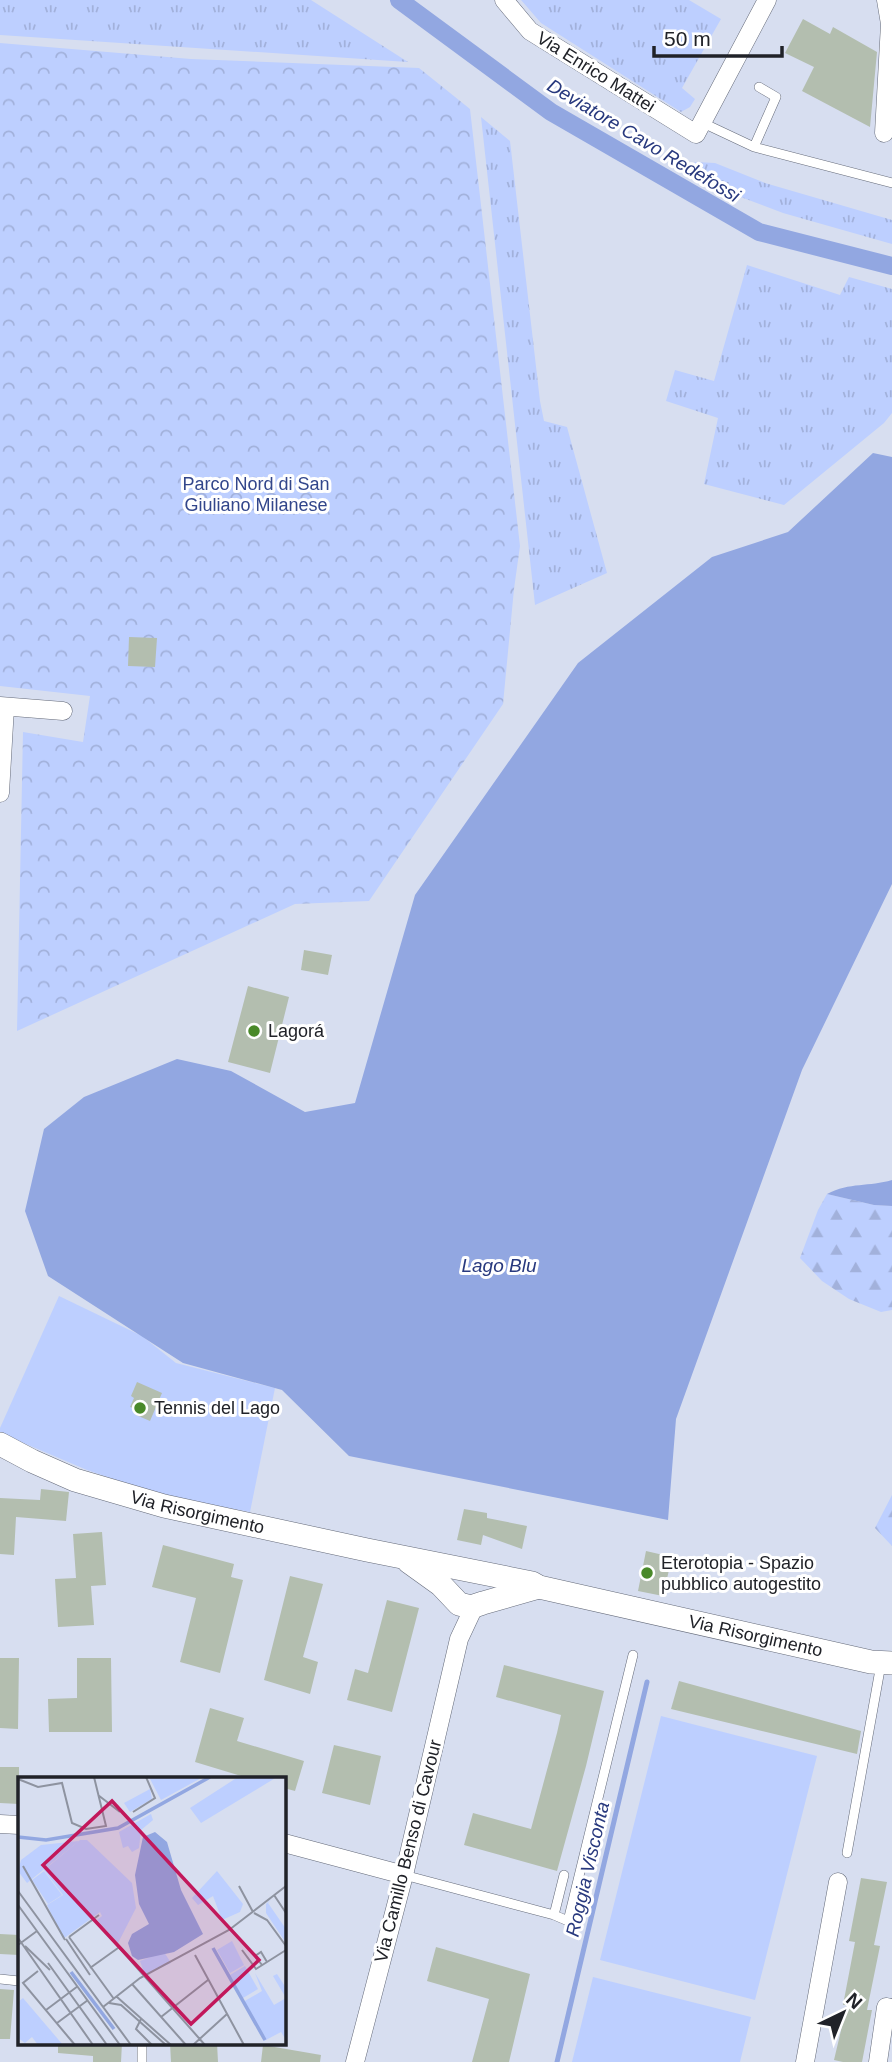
<svg xmlns="http://www.w3.org/2000/svg" width="892" height="2062" font-family="Arial,sans-serif">
<style>
.grass{fill:url(#grass-tufts)}
.forest{fill:url(#forest-firs)}
.park{fill:url(#park-crowns)}
.pitch{fill:#bdcfff}
.water{fill:#92a7e1}
.lines{fill:none;stroke-linecap:round;stroke-linejoin:round}
.stream{stroke:#92a7e1;stroke-width:5}
.canal{stroke:#92a7e1;stroke-width:18}
.building{fill:#b3beaf}
.service-casing{stroke:#646a79;stroke-width:10}
.minor-casing{stroke:#646a79;stroke-width:19}
.tertiary-casing{stroke:#646a79;stroke-width:24}
.service{stroke:#fff;stroke-width:9}
.minor{stroke:#fff;stroke-width:18}
.tertiary{stroke:#fff;stroke-width:23}
.poi-dot{fill:#498929;stroke:#fff;stroke-width:2.5}
.labels{text-anchor:middle;stroke-width:6;stroke-linejoin:round;paint-order:stroke}
.street-label{font-size:18px;fill:#202228;stroke:#fff}
.park-label{font-size:18px;fill:#32468b;stroke:#fff}
.poi-label{font-size:18px;fill:#202228;stroke:#fff;text-anchor:start}
.water-label{font-size:19px;font-style:italic;fill:#28397e;stroke:#fff}
.inset-river{fill:none;stroke:#92a7e1;stroke-width:3.5}
.inset-road{fill:none;stroke:#8e93a0;stroke-width:2}
.view{fill:#c2185b;fill-opacity:0.15;stroke:#c2185b;stroke-width:3.5}
.inset-edge{fill:none;stroke:#202228;stroke-width:3.5}
</style>
<defs>
<pattern id="grass-tufts" width="24" height="20" patternUnits="userSpaceOnUse" patternTransform="scale(1.75)"><rect width="24" height="20" fill="#bdcfff"/><path d="M3 7l-1-3M5 7V3M7 7l1-3M15 17l-1-3M17 17v-4M19 17l1-3" fill="none" stroke="#a2b1db"/></pattern>
<pattern id="forest-firs" width="22" height="20" patternUnits="userSpaceOnUse" patternTransform="scale(1.75)"><rect width="22" height="20" fill="#bdcfff"/><path d="M5 1l3.5 6h-7zM16 11l3.5 6h-7z" fill="#a2b1db"/></pattern>
<pattern id="park-crowns" width="20" height="18" patternUnits="userSpaceOnUse" patternTransform="scale(1.75)"><rect width="20" height="18" fill="#bdcfff"/><path d="M2 6a3 3 0 1 1 6 0M12 15a3 3 0 1 1 6 0" fill="none" stroke="#a2b1db"/></pattern>
</defs>
<rect width="100%" height="100%" fill="#d7def0"/>
<path class="grass" d="M 0,0 L 311,0 L 408,62 L 0,35 Z
M 521,0 L 689,0 L 721,19 L 682,88 L 695,99 L 690,107 L 681,112 L 541,23 Z
M 481,117 L 510,141 L 540,401 L 544,421 L 567,427 L 607,573 L 535,605 Z
M 695,162 L 715,163 L 765,183 L 892,220 L 892,244 L 783,213 L 690,178 Z
M 747,265 L 840,295 L 849,277 L 892,289 L 892,413 L 884,423 L 784,505 L 704,484 L 718,418 L 666,401 L 675,370 L 714,381 Z"/>
<path class="forest" d="M 827,1194 L 874,1205 L 892,1206 L 892,1310 L 881,1312 L 849,1299 L 822,1281 L 800,1258 L 818,1210 Z
M 892,1495 L 892,1546 L 875,1528 Z"/>
<path class="park" d="M 0,43 L 191,59 L 419,68 L 470,109 L 520,546 L 514,589 L 503,704 L 369,901 L 295,904 L 17,1031 L 23,732 L 83,742 L 90,696 L 0,686 Z"/>
<path class="pitch" d="M 59,1296 L 142,1336 L 176,1363 L 275,1388 L 250,1512 L 163,1496 L 87,1470 L 0,1433 L 0,1428 Z
M 661,1716 L 817,1756 L 755,2000 L 600,1960 Z
M 593,1977 L 751,2017 L 740,2062 L 572,2062 Z"/>
<path class="water" d="M 873,453 L 892,457 L 892,884 L 802,1070 L 676,1419 L 668,1520 L 349,1456 L 282,1390 L 183,1363 L 48,1276 L 25,1211 L 44,1129 L 84,1097 L 177,1059 L 231,1071 L 305,1112 L 355,1103 L 415,895 L 578,663 L 712,557 L 788,532 Z
M 892,1180 L 892,1206 L 874,1205 L 827,1194 C 850,1182 869,1187 892,1180 Z"/>
<g class="lines">
<path class="stream" d="M 557,2062 L 647,1682"/>
<path class="canal" d="M 399,0 L 551,112 L 759,232 L 892,266"/>
</g>
<path class="building" d="M 803,19 L 830,34 L 833,27 L 877,52 L 870,127 L 802,91 L 814,67 L 785,53 Z
M 129,637 L 157,638 L 155,667 L 128,666 Z
M 304,950 L 332,955 L 328,975 L 301,970 Z
M 248,986 L 289,997 L 270,1073 L 228,1062 Z
M 137,1382 L 162,1393 L 150,1421 L 136,1415 L 138,1410 L 130,1407 L 134,1398 L 131,1396 Z
M 41,1489 L 69,1492 L 66,1521 L 16,1517 L 14,1555 L 0,1554 L 0,1498 L 40,1500 Z
M 464,1509 L 487,1513 L 487,1518 L 527,1526 L 522,1549 L 483,1535 L 481,1545 L 457,1540 Z
M 102,1532 L 106,1585 L 91,1586 L 94,1625 L 58,1627 L 55,1579 L 76,1578 L 73,1534 Z
M 163,1545 L 234,1564 L 231,1577 L 243,1580 L 220,1673 L 180,1662 L 196,1598 L 152,1587 Z
M 646,1551 L 672,1557 L 663,1596 L 638,1591 Z
M 290,1576 L 323,1584 L 303,1657 L 318,1662 L 310,1694 L 264,1680 Z
M 387,1600 L 419,1608 L 392,1712 L 347,1700 L 355,1669 L 368,1673 Z
M 0,1658 L 19,1658 L 18,1729 L 0,1728 Z
M 77,1658 L 111,1658 L 112,1732 L 49,1732 L 48,1699 L 77,1698 Z
M 504,1665 L 604,1691 L 586,1766 L 557,1871 L 464,1845 L 473,1813 L 531,1829 L 557,1733 L 561,1715 L 496,1697 Z
M 679,1681 L 861,1731 L 857,1754 L 671,1709 Z
M 210,1708 L 244,1718 L 237,1741 L 304,1761 L 295,1791 L 284,1788 L 284,1779 L 251,1779 L 195,1762 Z
M 334,1745 L 381,1756 L 370,1805 L 322,1793 Z
M 0,1767 L 19,1767 L 19,1804 L 0,1803 Z
M 861,1878 L 887,1882 L 874,1945 L 880,1946 L 867,2010 L 872,2010 L 862,2062 L 843,2062 L 834,2060 L 847,2005 L 843,2005 L 855,1942 L 849,1941 Z
M 0,1934 L 19,1935 L 19,1955 L 0,1954 Z
M 436,1947 L 530,1974 L 509,2062 L 472,2062 L 489,1999 L 427,1981 Z
M 0,1989 L 14,1990 L 10,2039 L 0,2039 Z
M 58,2043 L 122,2043 L 121,2062 L 93,2062 L 93,2056 L 58,2053 Z
M 170,2043 L 217,2043 L 218,2062 L 171,2062 Z
M 263,2045 L 321,2055 L 320,2062 L 261,2062 Z"/>
<g class="lines">
<g class="service-casing">
<path id="service" d="M 703,123 L 754,147 L 892,183
M 754,147 L 776,97 L 759,87
M 847,1853 L 881,1664
M 404,1875 L 554,1915 L 564,1875
M 554,1915 L 568,1921 L 633,1655
M 0,1979 L 19,1981
M 142,2043 L 142,2062"/>
</g>
<g class="minor-casing">
<path id="minor" d="M 504,0 L 530,31 L 696,134 L 767,0
M 884,133 L 890,24 L 886,0
M 0,706 L 63,711
M 0,793 L 5,707
M 0,1824 L 19,1825
M 284,1843 L 404,1875
M 355,2062 L 404,1875 L 459,1639 L 474,1607
M 805,2062 L 838,1882
M 878,2062 L 886,2007 L 892,2008"/>
</g>
<g class="tertiary-casing">
<g id="tertiary">
<path id="s1" d="M 0,1444 L 32,1461 L 75,1480 L 164,1506 L 367,1550 L 532,1583 L 539,1587 L 871,1662 L 892,1663"/>
<path d="M 409,1562 L 441,1585 L 459,1604 L 471,1607 L 483,1603 L 539,1587"/>
</g>
</g>
<use href="#service" class="service"/>
<use href="#minor" class="minor"/>
<use href="#tertiary" class="tertiary"/>
</g>
<g class="poi-dot">
<circle cx="254" cy="1031" r="7"/>
<circle cx="140" cy="1408" r="7"/>
<circle cx="647" cy="1573" r="7"/>
</g>
<g class="labels">
<g class="street-label">
<text transform="translate(596 72) rotate(32)" y="6">Via Enrico Mattei</text>
<text dy="6" stroke="none"><textPath href="#s1" startOffset="210">Via Risorgimento</textPath></text>
<text dy="6" stroke="none"><textPath href="#s1" startOffset="782">Via Risorgimento</textPath></text>
<text transform="translate(408 1851) rotate(-76)" y="6">Via Camillo Benso di Cavour</text>
</g>
<g class="park-label">
<text x="256" y="490">Parco Nord di San<tspan x="256" dy="21">Giuliano Milanese</tspan></text>
</g>
<g class="poi-label">
<text x="268" y="1037">Lagorá</text>
<text x="154" y="1414">Tennis del Lago</text>
<text x="661" y="1569">Eterotopia - Spazio<tspan x="661" dy="21">pubblico autogestito</tspan></text>
</g>
<g class="water-label">
<text transform="translate(644 140) rotate(31)" y="7">Deviatore Cavo Redefossi</text>
<text x="499" y="1272">Lago Blu</text>
<text transform="translate(587 1869) rotate(-77)" y="7">Roggia Visconta</text>
</g>
</g>
<g transform="translate(18 1777)">
<rect width="268" height="268" fill="#d7def0"/>
<path d="M 132,12 L 134,22 L 112,35 L 106,26 ZM 133,37 L 135,43 L 123,53 L 121,71 L 114,75 L 110,69 L 105,71 L 101,55 ZM 61,64 L 9,106 L 0,94 L 3,83 L 23,68 Z" fill="#bdcfff"/>
<path d="M 199,94 L 225,127 L 222,135 L 204,143 L 195,119 L 180,128 L 174,121 Z" fill="#bdcfff"/>
<path d="M 131,0 L 185,0 L 143,23 ZM 220,0 L 259,0 L 183,46 L 172,31 ZM 62,63 L 69,63 L 114,106 L 118,131 L 100,166 L 79,143 L 84,139 L 82,135 L 45,162 L 29,128 L 45,118 L 26,93 ZM 254,121 L 250,126 L 268,152 L 268,166 L 248,136 L 248,127 ZM 237,196 L 256,228 L 268,221 L 255,199 L 259,197 L 268,211 L 268,263 L 263,255 L 246,264 L 225,225 L 244,214 Z" fill="#bdcfff"/>
<path d="M 26,94 L 44,118 L 30,127 L 14,103 ZM 214,164 L 226,188 L 212,196 L 199,173 ZM 146,175 L 153,186 L 127,198 L 122,184 ZM 227,189 L 240,212 L 225,221 L 212,198 ZM 5,221 L 45,268 L 20,268 L 14,260 L 7,266 L 0,261 L 0,225 Z" fill="#bdcfff"/>
<path d="M 137,55 L 149,65 L 163,113 L 185,157 L 156,175 L 120,183 L 114,179 L 110,166 L 114,157 L 131,147 L 121,127 L 117,98 L 125,60 Z" fill="#92a7e1"/>
<path class="inset-river" d="M 0,60 L 28,63 L 100,51 L 192,0M 195,171 L 247,263M 53,195 L 96,252"/>
<path class="inset-road" d="M 0,2 L 20,10 L 44,6 L 54,46 L 68,52 L 88,49 L 76,0M 80,18 L 102,35M 115,35 L 137,21 L 128,0M 5,89 L 47,163M 221,109 L 235,135M 0,114 L 113,268M 256,118 L 268,136M 0,128 L 102,268M 236,136 L 249,143 L 268,169M 76,142 L 187,268M 51,160 L 96,222M 51,160 L 81,138M 0,161 L 75,268M 48,162 L 72,198M 0,168 L 19,154M 7,169 L 32,193M 224,173 L 238,192 L 268,173M 177,178 L 226,268M 30,186 L 89,268M 244,188 L 237,179 L 243,175 L 249,185M 72,191 L 100,171M 20,194 L 5,206 L 57,268M 114,207 L 168,268M 99,220 L 153,268M 91,226 L 103,228 L 148,268M 85,230 L 122,201 L 211,153 L 268,109M 28,233 L 60,209M 143,240 L 190,203M 123,242 L 118,252 L 134,268M 39,246 L 70,223M 175,268 L 209,237"/>
<path class="view" d="M 94,24 L 241,183 L 173,247 L 25,88 Z"/>
<rect width="268" height="268" class="inset-edge"/>
</g>
<g transform="translate(843 2013) rotate(43)" stroke="#ffffff" stroke-width="5" paint-order="stroke">
<path d="M0-5L12 26L0 18L-12 26Z" fill="#202228"/>
<text y="-10" font-size="19" font-weight="bold" text-anchor="middle" fill="#202228">N</text>
</g>
<path d="M654 46v10h128v-10" fill="none" stroke="#202228" stroke-width="3.5"/>
<text x="664" y="46" font-size="21" fill="#202228" stroke="#ffffff" stroke-width="5" paint-order="stroke">50 m</text>
</svg>
